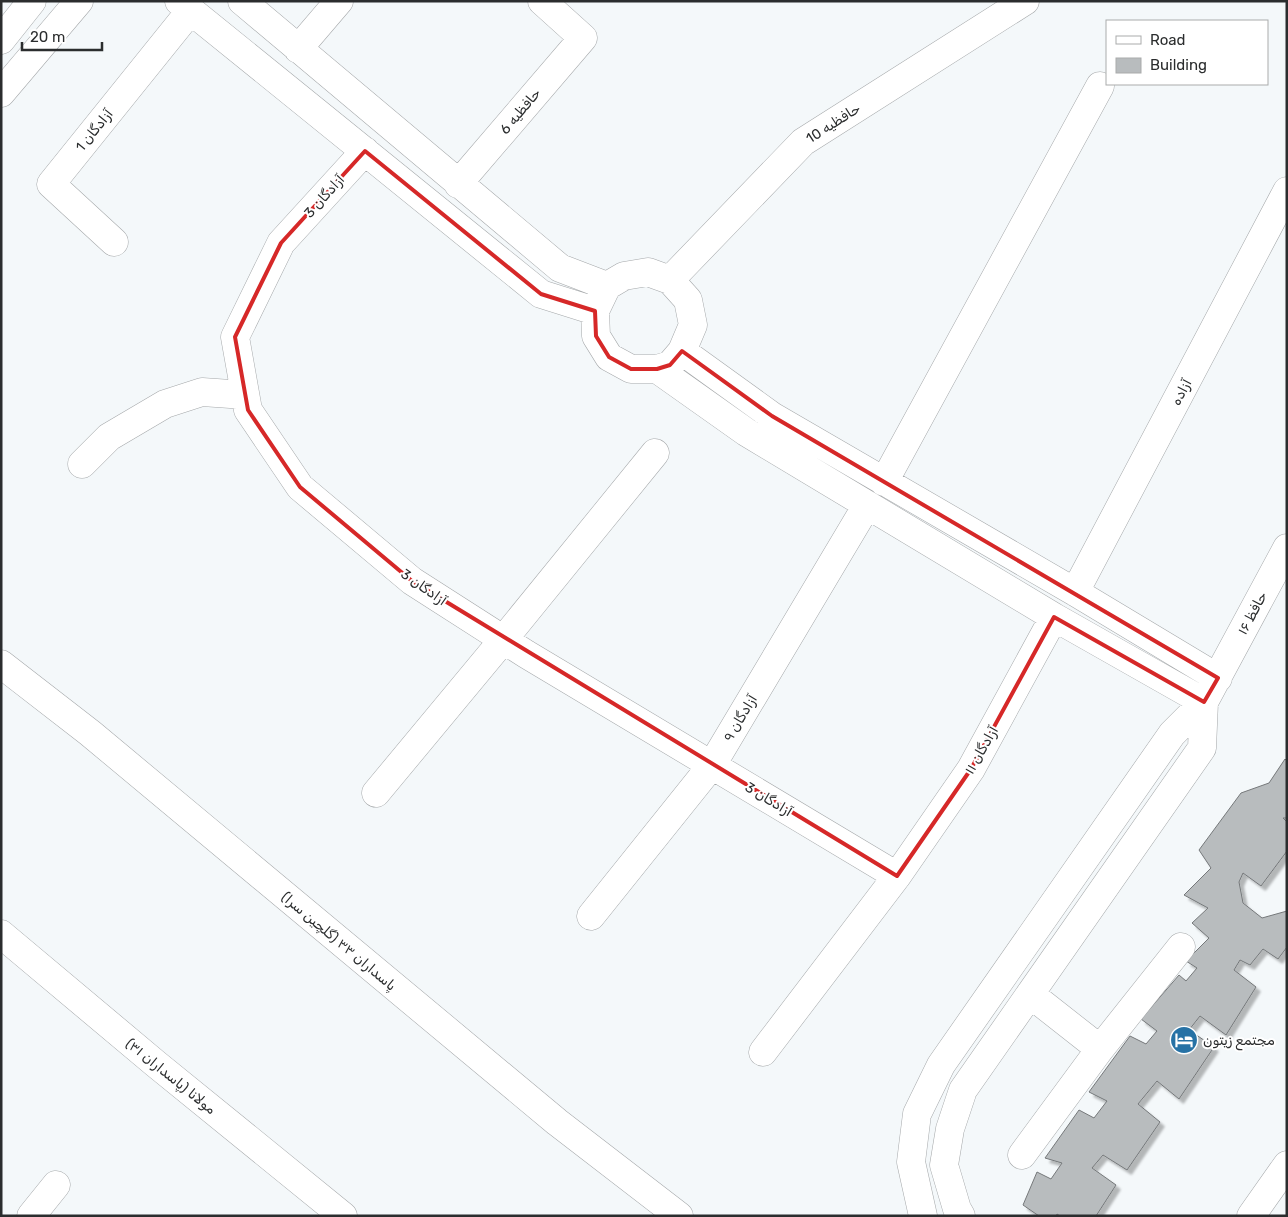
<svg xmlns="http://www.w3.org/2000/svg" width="1288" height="1217" font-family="Rubik,'Noto Naskh Arabic',sans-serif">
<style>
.building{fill:#b8bcbe;stroke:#75787a;filter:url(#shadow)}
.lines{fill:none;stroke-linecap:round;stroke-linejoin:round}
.minor-casing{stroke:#a5a8aa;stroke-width:29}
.major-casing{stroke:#a5a8aa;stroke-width:29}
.minor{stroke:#fff;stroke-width:28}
.major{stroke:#fff;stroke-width:28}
.marked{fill:none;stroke:#d62828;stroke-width:4;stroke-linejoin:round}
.labels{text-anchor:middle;stroke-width:4;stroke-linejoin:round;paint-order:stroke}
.street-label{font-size:14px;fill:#2b2d2e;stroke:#fff}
.poi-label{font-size:14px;fill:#2b2d2e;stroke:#fff;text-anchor:start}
</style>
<defs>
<filter id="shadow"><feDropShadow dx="4.5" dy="4.5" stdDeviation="1" flood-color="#0004"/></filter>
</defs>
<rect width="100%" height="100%" fill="#f4f8fa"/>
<path class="building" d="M 1285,759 L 1287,761 L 1287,818 L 1283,818 L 1287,822 L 1287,851 L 1261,886 L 1243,873 L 1239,882 L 1243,903 L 1262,918 L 1287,911 L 1287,947 L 1278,959 L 1263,949 L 1250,965 L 1240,960 L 1234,970 L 1256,987 L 1226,1035 L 1200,1016 L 1189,1030 L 1214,1047 L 1179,1099 L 1157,1081 L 1138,1104 L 1160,1122 L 1127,1170 L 1103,1155 L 1092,1168 L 1116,1185 L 1096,1216 L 1060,1216 L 1057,1214 L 1056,1216 L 1039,1216 L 1023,1205 L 1037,1172 L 1051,1179 L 1062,1163 L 1045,1158 L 1079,1110 L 1094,1118 L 1107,1101 L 1089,1092 L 1130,1036 L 1146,1044 L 1157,1031 L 1141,1019 L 1179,975 L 1186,981 L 1197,968 L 1186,961 L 1209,938 L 1192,923 L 1208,908 L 1184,895 L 1211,868 L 1199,850 L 1241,793 L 1269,783 Z"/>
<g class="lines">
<g class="minor-casing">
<path id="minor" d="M 179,1 L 541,294 L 595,311
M 242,1 L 560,268 L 607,286
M 1,40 L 32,1
M 298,49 L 339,1
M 1,93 L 79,1
M 365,151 L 281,243 L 235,337 L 248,410 L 300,487 L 412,581 L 526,654 L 897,876
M 458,184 L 583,38 L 542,1
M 114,242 L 51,184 L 191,10
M 670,280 L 803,142 L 1025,1
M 682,351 L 772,416 L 1075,592 L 1218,678
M 657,369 L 670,365 L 682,351 L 693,325 L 688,300 L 670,280 L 648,272 L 624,276 L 607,286 L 595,311 L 596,336 L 609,357 L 631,369 L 657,369 L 746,432 L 1054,617 L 1204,702 L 1287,548
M 82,464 L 109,437 L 165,404 L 202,392 L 245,395
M 884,482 L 1100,86
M 1075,592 L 1287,191
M 1,664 L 90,733 L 557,1122 L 679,1216
M 376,793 L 503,640 L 655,453
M 591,916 L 712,765 L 867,505
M 1,934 L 156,1064 L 343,1216
M 1030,994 L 1100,1049 L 1181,947
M 763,1052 L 897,876 L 971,769 L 1054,617
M 1022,1155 L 1100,1049
M 31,1216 L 56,1185
M 923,1216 L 911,1162 L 917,1114 L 941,1065 L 1172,734 L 1204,702 L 1202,748 L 963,1090 L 950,1129 L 944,1165 L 957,1209 L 961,1216"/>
</g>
<g class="major-casing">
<path id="major" d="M 1251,1216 L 1287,1165"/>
</g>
<use href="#minor" class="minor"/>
<use href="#major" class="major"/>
</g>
<path class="marked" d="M 365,151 L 541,294 L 595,311 L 596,336 L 609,357 L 631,369 L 657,369 L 670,365 L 682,351 L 772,416 L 1218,678 L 1204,702 L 1054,617 L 971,769 L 897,876 L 412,581 L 300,487 L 248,410 L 235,337 L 281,243 Z"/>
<defs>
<g id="hotel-disc" transform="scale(1.4375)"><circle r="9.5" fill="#2772a5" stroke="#fff"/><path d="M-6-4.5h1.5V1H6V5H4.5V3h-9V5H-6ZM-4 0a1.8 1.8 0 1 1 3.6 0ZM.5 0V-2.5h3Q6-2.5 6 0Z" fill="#fff"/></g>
</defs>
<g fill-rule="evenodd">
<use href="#hotel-disc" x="1184" y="1040"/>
</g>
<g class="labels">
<g class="street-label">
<text transform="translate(520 111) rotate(-50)" y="5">حافظیه 6</text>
<text transform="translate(833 123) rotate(-33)" y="5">حافظیه 10</text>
<text transform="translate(94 130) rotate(-51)" y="5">آزادگان 1</text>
<text transform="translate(324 196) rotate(-48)" y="5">آزادگان 3</text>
<text transform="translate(1181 392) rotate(-62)" y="5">آزاده</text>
<text transform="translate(424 587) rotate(35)" y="5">آزادگان 3</text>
<text transform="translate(1252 613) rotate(-62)" y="5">حافظ ۱۶</text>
<text transform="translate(740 718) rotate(-59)" y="5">آزادگان ۹</text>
<text transform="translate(981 750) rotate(-60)" y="5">آزادگان ۱۱</text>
<text transform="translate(769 799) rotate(31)" y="5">آزادگان 3</text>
<text transform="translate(339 941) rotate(40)" y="5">پاسداران ۳۳ (گلچین سرا)</text>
<text transform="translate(171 1076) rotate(39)" y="5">مولانا (پاسداران ۳۱)</text>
</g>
<g class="poi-label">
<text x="1203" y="1045">مجتمع زیتون</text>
</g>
</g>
<rect width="1288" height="1217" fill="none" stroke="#2b2d2e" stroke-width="5"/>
<rect x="1106" y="20" width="162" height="65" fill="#ffffff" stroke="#aaabab"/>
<rect x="1116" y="36" width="25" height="8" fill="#ffffff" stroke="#aaabab"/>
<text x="1150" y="45" font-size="15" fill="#2b2d2e">Road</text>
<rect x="1116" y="58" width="25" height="15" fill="#b8bcbe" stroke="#aaabab"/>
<text x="1150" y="70" font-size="15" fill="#2b2d2e">Building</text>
<path d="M22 42v8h80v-8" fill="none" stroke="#2b2d2e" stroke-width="2.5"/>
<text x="30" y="42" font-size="15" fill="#2b2d2e" stroke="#ffffff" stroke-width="4" paint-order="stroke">20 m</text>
</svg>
